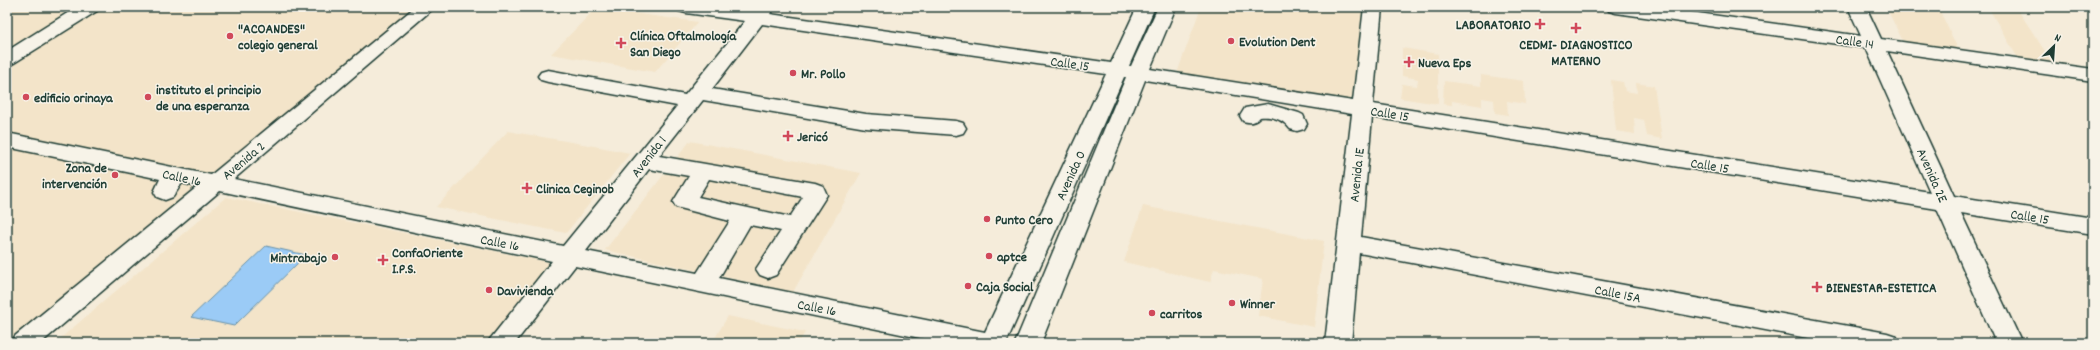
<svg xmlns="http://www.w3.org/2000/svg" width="2100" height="350" font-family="Dekko,sans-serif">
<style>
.built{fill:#f3e4c9}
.water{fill:#9bcbf6;stroke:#6992a8}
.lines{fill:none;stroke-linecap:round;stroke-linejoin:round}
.minor-casing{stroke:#1f3d34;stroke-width:3}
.minor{fill:#f7f3e8;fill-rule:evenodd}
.poi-dot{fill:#d1495b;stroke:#f7f3e8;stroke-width:1.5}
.labels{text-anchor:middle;stroke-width:3;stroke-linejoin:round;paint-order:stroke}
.poi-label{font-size:14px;font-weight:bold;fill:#1f3d34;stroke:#f7f3e8;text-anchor:start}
.street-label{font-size:14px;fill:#1f3d34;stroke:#f7f3e8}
</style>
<rect width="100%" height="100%" fill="#f5ecda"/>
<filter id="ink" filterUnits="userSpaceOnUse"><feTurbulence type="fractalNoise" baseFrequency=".025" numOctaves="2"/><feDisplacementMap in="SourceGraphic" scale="8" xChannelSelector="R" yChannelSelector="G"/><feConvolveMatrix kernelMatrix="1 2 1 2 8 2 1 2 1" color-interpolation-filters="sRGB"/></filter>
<g filter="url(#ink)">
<path class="built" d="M 7,7 L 426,7 L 20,343 L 7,343 Z
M 1201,7 L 1363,7 L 1351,102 L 1176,76 Z
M 1886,7 L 1938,7 L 1959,51 L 1903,41 Z
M 1988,7 L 2016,7 L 2054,65 L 2019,60 Z
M 596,8 L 698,22 L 655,72 L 551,54 Z
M 1402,48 L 1438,54 L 1438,104 L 1400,98 L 1402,84 L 1417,86 L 1418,79 L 1402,76 Z
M 1481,75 L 1524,81 L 1525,104 L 1507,101 L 1508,115 L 1495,113 L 1494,100 L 1482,98 L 1482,106 L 1452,101 L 1452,105 L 1443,104 L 1444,81 L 1481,86 Z
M 1611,80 L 1623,82 L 1625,91 L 1637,93 L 1636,83 L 1654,86 L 1662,139 L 1647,136 L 1644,120 L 1634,118 L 1635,134 L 1616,131 Z
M 508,131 L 594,146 L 630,153 L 566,233 L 436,207 Z
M 690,141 L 861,173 L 793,292 L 605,250 Z
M 226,197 L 558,264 L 493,343 L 55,343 Z
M 1143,206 L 1324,241 L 1314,327 L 1258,316 L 1263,279 L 1214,269 L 1210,282 L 1124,262 Z
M 728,316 L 804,332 L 805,332 L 799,343 L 712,343 Z"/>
<path class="water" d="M 266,246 L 306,255 L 234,326 L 191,317 Z"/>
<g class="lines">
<g class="minor-casing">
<path id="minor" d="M 77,7 L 99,7 L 97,11 L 14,63 L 7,65 L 7,51 Z
M 415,7 L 435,7 L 234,179 L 563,246 L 677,106 L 548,82 L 541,80 L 538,76 L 541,72 L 548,70 L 685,95 L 745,21 L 686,13 L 679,11 L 677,7 L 724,7 L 753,11 L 756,7 L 774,7 L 770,14 L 1111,63 L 1137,7 L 1155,7 L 1129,66 L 1131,66 L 1158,7 L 1176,7 L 1150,69 L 1353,101 L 1364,7 L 1382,7 L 1373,104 L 1930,192 L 1866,48 L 1616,13 L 1609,11 L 1607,7 L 1655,7 L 1861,36 L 1848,7 L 1866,7 L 1881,39 L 2093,69 L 2093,81 L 1887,51 L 1954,196 L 2093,218 L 2093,234 L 1961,213 L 2022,343 L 1996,343 L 1937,209 L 1372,117 L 1361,237 L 1887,333 L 1896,336 L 1900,343 L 1834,343 L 1359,253 L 1351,343 L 1325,343 L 1352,114 L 1145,80 L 1041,343 L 1015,343 L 1126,77 L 1124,77 L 1006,343 L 944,343 L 575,266 L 515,343 L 487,343 L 552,261 L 220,191 L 41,343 L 11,343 L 15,336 L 197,187 L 182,183 L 173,197 L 165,200 L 157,197 L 154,192 L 160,179 L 7,147 L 7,133 L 211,175 ZM 762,24 L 1106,74 L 985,332 L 719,278 L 750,225 L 781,231 L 756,269 L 760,275 L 768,278 L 776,275 L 827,195 L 823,186 L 815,183 L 659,156 L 703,100 L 866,128 L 956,135 L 963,133 L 966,128 L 963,123 L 956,121 L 866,114 L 712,89 ZM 649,169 L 689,176 L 673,202 L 676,207 L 730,221 L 697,273 L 586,251 ZM 709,179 L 803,197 L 790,217 L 698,197 Z
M 1268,104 L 1299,113 L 1303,115 L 1307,124 L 1304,129 L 1297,131 L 1290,129 C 1283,119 1272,116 1260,117 C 1255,123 1250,123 1243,121 L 1240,116 L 1245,108 Z"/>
</g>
<use href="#minor" class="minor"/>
</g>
</g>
<g class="poi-dot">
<path d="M1538 18h4v4h4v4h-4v4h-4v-4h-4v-4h4z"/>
<path d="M1574 22h4v4h4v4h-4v4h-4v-4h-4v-4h4z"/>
<circle cx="230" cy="36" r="4"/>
<circle cx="1231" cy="41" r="4"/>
<path d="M619 37h4v4h4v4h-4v4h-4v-4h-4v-4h4z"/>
<path d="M1407 56h4v4h4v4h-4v4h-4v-4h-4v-4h4z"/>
<circle cx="793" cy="73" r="4"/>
<circle cx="26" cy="97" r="4"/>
<circle cx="148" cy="97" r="4"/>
<path d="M786 130h4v4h4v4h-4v4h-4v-4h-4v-4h4z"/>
<circle cx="115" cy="175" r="4"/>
<path d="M525 182h4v4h4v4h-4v4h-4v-4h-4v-4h4z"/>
<circle cx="987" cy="219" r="4"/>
<circle cx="989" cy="256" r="4"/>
<circle cx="335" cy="257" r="4"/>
<path d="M381 254h4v4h4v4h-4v4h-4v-4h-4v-4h4z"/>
<circle cx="968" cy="286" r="4"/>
<path d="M1815 281h4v4h4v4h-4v4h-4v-4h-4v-4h4z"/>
<circle cx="489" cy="290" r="4"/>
<circle cx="1232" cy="303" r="4"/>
<circle cx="1152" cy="313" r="4"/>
</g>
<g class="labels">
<g class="poi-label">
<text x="1531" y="29" text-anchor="end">LABORATORIO</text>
<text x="238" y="33">"ACOANDES"<tspan x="238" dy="16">colegio general</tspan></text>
<text x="630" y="40">Clínica Oftalmología<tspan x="630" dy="16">San Diego</tspan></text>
<text x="1239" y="46">Evolution Dent</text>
<text x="1576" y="49" text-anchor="middle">CEDMI- DIAGNOSTICO<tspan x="1576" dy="16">MATERNO</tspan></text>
<text x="1418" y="67">Nueva Eps</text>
<text x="801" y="78">Mr. Pollo</text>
<text x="156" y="94">instituto el principio<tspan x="156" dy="16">de una esperanza</tspan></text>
<text x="34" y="102">edificio orinaya</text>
<text x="797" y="141">Jericó</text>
<text x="107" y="172" text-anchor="end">Zona de<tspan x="107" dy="16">intervención</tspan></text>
<text x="536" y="193">Clinica Ceginob</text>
<text x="995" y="224">Punto Cero</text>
<text x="392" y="257">ConfaOriente<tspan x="392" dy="16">I.P.S.</tspan></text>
<text x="997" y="261">aptce</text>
<text x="327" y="262" text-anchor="end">Mintrabajo</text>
<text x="976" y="291">Caja Social</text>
<text x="1826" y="292">BIENESTAR-ESTETICA</text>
<text x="497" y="295">Davivienda</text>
<text x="1240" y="308">Winner</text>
<text x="1160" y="318">carritos</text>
</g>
<g class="street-label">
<text transform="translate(1855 41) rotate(8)" y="5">Calle 14</text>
<text transform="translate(1070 63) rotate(8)" y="5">Calle 15</text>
<text transform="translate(1390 113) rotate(9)" y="5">Calle 15</text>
<text transform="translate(648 156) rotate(-52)" y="5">Avenida 1</text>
<text transform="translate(243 160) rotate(-40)" y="5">Avenida 2</text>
<text transform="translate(1710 165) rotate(9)" y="5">Calle 15</text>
<text transform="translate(1070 175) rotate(-66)" y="5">Avenida 0</text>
<text transform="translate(1356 175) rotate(-84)" y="5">Avenida 1E</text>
<text transform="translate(1933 175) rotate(66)" y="5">Avenida 2E</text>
<text transform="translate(182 177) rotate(12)" y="5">Calle 16</text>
<text transform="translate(2030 216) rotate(9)" y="5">Calle 15</text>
<text transform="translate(500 242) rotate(11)" y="5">Calle 16</text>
<text transform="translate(1618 293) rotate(11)" y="5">Calle 15A</text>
<text transform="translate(817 307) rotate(11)" y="5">Calle 16</text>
</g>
</g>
<rect width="2100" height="350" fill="none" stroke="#f7f3e8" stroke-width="24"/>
<rect x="12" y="12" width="2076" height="326" fill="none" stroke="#1f3d34" stroke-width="1.5" filter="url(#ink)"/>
<g transform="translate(2054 46) rotate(25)" stroke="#f7f3e8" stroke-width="3" paint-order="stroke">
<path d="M0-3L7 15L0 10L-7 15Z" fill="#1f3d34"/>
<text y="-6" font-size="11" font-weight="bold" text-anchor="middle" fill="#1f3d34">N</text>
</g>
</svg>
